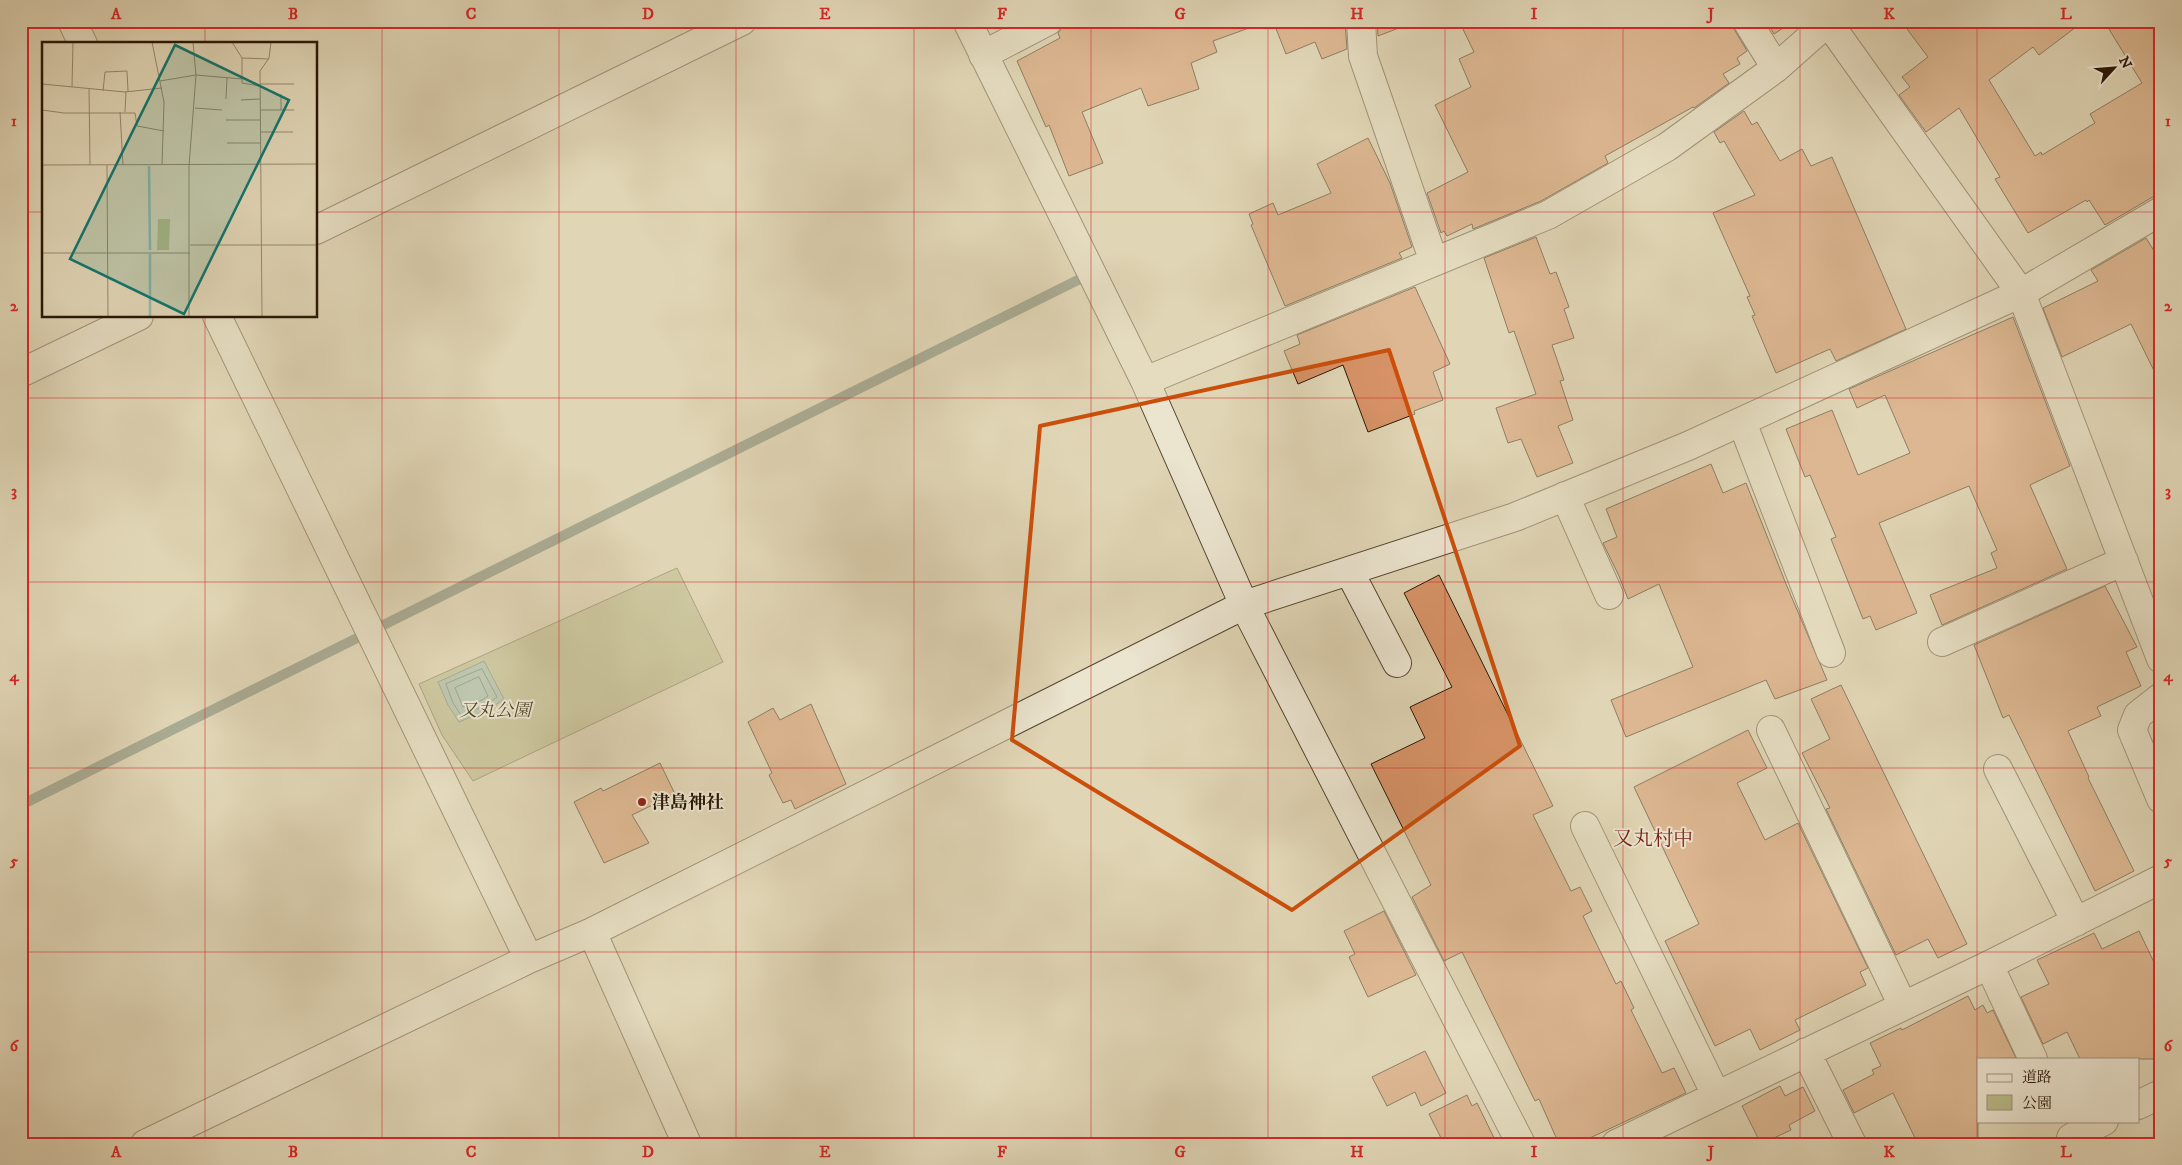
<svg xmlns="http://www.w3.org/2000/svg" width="2182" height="1165" font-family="'IM FELL DW Pica','Noto Serif JP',serif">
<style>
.green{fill:#b9bb89;stroke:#706846}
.water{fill:#94b9ae;stroke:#69786a}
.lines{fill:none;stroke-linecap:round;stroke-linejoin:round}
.shore{stroke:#5e6859;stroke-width:1}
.stream{stroke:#69786a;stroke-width:10}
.building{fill:#d79367;stroke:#281604}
.minor-casing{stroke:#564630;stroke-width:30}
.minor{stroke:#ebe4cf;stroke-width:28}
.marked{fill:none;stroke:#cb4f0b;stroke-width:4;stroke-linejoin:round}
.grid{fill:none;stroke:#d62828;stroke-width:1;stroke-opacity:0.55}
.poi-dot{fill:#8f2418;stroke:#ebe4cf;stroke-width:2}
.labels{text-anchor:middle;stroke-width:4;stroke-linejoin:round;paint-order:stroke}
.park-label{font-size:18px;font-style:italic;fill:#54482c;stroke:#ebe4cf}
.poi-label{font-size:18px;font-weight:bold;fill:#281604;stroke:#ebe4cf;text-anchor:start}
.quarter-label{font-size:20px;fill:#7a1f14;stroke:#ebe4cf}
.inset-river{fill:none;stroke:#94b9ae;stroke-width:2.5}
.inset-road{fill:none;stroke:#96896e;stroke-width:1}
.view{fill:#0f766e;fill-opacity:0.15;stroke:#0f766e;stroke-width:2.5}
.inset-edge{fill:none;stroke:#281604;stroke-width:2.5}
.neatline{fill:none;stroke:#d62828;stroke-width:2}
.grid-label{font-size:16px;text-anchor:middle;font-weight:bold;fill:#d62828}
</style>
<rect width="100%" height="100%" fill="#e0d5b5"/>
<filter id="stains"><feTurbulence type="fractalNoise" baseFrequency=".004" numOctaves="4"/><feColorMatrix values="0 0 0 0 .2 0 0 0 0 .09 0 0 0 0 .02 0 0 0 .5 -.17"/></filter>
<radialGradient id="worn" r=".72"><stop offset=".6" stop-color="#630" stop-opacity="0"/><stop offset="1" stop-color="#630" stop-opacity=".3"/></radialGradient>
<path class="green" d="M 677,568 L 723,662 L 473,781 L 442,735 L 419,684 Z"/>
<path class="water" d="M 484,661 L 504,699 L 488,710 L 459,722 L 448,705 L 438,682 Z"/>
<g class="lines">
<path class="shore" d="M 482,669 L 497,697 L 485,706 L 461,715 L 453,703 L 446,684 Z
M 479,677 L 488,696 L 482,700 L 463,707 L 455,688 Z"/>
<path class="stream" d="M 21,805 L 1084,277"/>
</g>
<path class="building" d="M 1064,21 L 1259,21 L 1260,24 L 1213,41 L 1217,52 L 1191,63 L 1199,89 L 1148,106 L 1141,88 L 1082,112 L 1103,163 L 1069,176 L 1049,125 L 1046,127 L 1017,61 L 1060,38 L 1058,33 L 1061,29 Z
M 1273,21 L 1345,21 L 1347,49 L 1322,59 L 1315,42 L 1286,54 Z
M 1377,21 L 1412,21 L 1412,23 L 1378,36 Z
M 1459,21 L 1731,21 L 1734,29 L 1747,51 L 1737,58 L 1740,64 L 1723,74 L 1729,83 L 1694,108 L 1693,107 L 1605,156 L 1608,163 L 1541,201 L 1473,229 L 1472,224 L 1447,236 L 1444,231 L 1441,233 L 1427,193 L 1468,172 L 1435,105 L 1471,87 L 1459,59 L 1474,52 Z
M 1766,21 L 1794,21 L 1774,34 Z
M 1901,21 L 2084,21 L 2039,55 L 2033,47 L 1989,80 L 2035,156 L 2041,152 L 2042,155 L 2095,123 L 2090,114 L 2142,83 L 2104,21 L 2161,21 L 2161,192 L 2105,225 L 2089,200 L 2087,202 L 2086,200 L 2028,233 L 1995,179 L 2000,177 L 1959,108 L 1926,132 L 1899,95 L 1910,87 L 1902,77 L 1928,57 Z
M 1744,111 L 1752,125 L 1757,122 L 1780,161 L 1802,149 L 1811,166 L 1832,157 L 1906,329 L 1836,361 L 1830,349 L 1776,373 L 1752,316 L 1755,315 L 1747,297 L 1750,296 L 1713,213 L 1755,195 L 1724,141 L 1720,143 L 1714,132 Z
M 1368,138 L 1390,183 L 1412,247 L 1399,253 L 1402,258 L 1285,306 L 1251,225 L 1253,224 L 1249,214 L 1273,203 L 1278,215 L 1331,193 L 1317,164 Z
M 1536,237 L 1550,274 L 1556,272 L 1569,307 L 1564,309 L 1574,338 L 1552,345 L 1564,380 L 1560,381 L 1573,420 L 1558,426 L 1573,463 L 1537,477 L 1521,439 L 1508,443 L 1496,408 L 1536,394 L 1514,331 L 1509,333 L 1484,258 Z
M 2146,238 L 2161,262 L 2161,385 L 2131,324 L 2062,357 L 2043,308 L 2098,281 L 2091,270 Z
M 1415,287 L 1450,364 L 1433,372 L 1443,400 L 1414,411 L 1415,414 L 1368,432 L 1343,365 L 1298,384 L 1284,351 L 1300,344 L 1297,335 Z
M 2013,317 L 2070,466 L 2030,485 L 2067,569 L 1942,625 L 1930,595 L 1997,568 L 1991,553 L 1997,550 L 1969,486 L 1879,523 L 1917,613 L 1876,630 L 1870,616 L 1863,619 L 1831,539 L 1836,537 L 1810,475 L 1805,477 L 1786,429 L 1832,410 L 1858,475 L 1910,453 L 1885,395 L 1857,408 L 1849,389 Z
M 1711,464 L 1723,493 L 1746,483 L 1786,584 L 1827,680 L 1775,699 L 1766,680 L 1626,737 L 1611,700 L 1693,667 L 1659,584 L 1628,599 L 1619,576 L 1603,543 L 1617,537 L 1606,509 Z
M 1439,575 L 1553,806 L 1533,815 L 1571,891 L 1580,887 L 1592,911 L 1583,916 L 1616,984 L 1621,981 L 1634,1008 L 1631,1010 L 1662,1073 L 1674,1068 L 1686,1093 L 1577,1144 L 1559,1144 L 1539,1099 L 1535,1101 L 1462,952 L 1444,961 L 1412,897 L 1431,885 L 1371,764 L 1425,738 L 1410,707 L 1452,687 L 1404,593 Z
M 2105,586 L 2137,647 L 2126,652 L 2141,686 L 2097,707 L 2101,716 L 2068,731 L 2089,777 L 2088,778 L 2134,871 L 2095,891 L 2009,715 L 2003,718 L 1974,645 Z
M 1841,685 L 1967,944 L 1938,958 L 1928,939 L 1896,955 L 1826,809 L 1830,808 L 1802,753 L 1830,739 L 1811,699 Z
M 811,704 L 846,784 L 795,809 L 791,800 L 783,803 L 769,775 L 772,773 L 748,722 L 773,708 L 780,720 Z
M 1748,730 L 1767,768 L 1737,783 L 1765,840 L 1798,823 L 1868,968 L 1860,972 L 1866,985 L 1795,1020 L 1800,1030 L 1760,1050 L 1750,1029 L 1715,1046 L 1703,1021 L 1665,941 L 1699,924 L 1634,787 Z
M 660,763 L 675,794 L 632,815 L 649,843 L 604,863 L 574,802 L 601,788 L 603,791 Z
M 1384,911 L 1416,975 L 1368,997 L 1349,957 L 1355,954 L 1344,931 Z
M 2139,931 L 2161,977 L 2161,1059 L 2080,1059 L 2067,1032 L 2043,1044 L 2021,997 L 2049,984 L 2037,960 L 2094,933 L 2102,949 Z
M 1968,996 L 1975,1010 L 1983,1005 L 1987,1013 L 1993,1010 L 2016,1058 L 1978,1059 L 1978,1144 L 1918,1144 L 1893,1093 L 1854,1113 L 1843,1090 L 1874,1074 L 1872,1070 L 1881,1066 L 1870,1043 L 1901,1028 L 1902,1030 Z
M 1425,1051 L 1446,1093 L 1421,1106 L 1415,1092 L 1387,1106 L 1372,1077 Z
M 1780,1086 L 1785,1096 L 1803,1087 L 1815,1111 L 1789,1125 L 1791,1130 L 1761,1144 L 1742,1106 Z
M 1467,1095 L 1472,1106 L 1477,1103 L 1497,1144 L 1444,1144 L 1429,1114 Z"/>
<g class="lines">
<g class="minor-casing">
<path id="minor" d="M 72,21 L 83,44
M 967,21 L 1145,381 L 1244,605 L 1521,1144
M 1361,21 L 1363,56 L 1434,262
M 1747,21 L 1776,68
M 1828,22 L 2021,293 L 2161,659
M 983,55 L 1048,21
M 316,230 L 742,21
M 217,316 L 529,959
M 21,373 L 139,316
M 1145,381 L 1548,215 L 1667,147 L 1776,68 L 1829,21
M 1742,422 L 1831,653
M 1565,496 L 1609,595
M 1349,571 L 1397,663
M 1942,642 L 2124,561
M 2161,697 L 2138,715 L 2132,730 L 2161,799
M 1771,730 L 1903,1006
M 1998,769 L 2076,922
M 1585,826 L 1716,1095
M 592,932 L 687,1144
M 1989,965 L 2033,1059
M 1806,1052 L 1852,1144
M 2138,1105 L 2161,1094
M 2071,1138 L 2104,1121
M 145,1144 L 529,959 L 592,932 L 1244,605 L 1515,517 L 1688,446 L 2021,293 L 2161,211
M 1616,1144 L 1989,965 L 2161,879"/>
</g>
<use href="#minor" class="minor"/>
</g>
<path d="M0 0H2182V1165H0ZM 1389,350 L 1520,746 L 1292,910 L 1012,740 L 1040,426 Z" fill="#e0d5b5" fill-opacity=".55" fill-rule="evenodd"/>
<path class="marked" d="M 1389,350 L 1520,746 L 1292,910 L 1012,740 L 1040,426 Z"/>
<path class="grid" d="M 205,21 L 205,44M 382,21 L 382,1144M 559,21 L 559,1144M 736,21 L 736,1144M 914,21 L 914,1144M 1091,21 L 1091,1144M 1268,21 L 1268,1144M 1445,21 L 1445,1144M 1623,21 L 1623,1144M 1800,21 L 1800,1144M 1977,21 L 1977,1144M 21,212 L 44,212M 316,212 L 2161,212M 205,316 L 205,1144M 21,398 L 2161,398M 21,582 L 2161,582M 21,768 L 2161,768M 21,952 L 2161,952"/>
<circle class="poi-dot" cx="642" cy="802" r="5"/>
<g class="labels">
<g class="park-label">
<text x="495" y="716">又丸公園</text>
</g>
<g class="poi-label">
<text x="652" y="808">津島神社</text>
</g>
<g class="quarter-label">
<text x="1653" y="845">又丸村中</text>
</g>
</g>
<g transform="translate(42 42)">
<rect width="275" height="275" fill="#e0d5b5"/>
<path d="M 116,177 L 128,177 L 127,208 L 115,208 Z" fill="#b9bb89"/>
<path class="inset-river" d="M 107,124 L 108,208M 108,212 L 108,275"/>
<path class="inset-road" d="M 88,0 L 139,0M 110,0 L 122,60 L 120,123M 190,0 L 200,16 L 200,41 L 218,44M 200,16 L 227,17M 118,39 L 154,33 L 200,37M 0,42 L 83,50 L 120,46M 218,42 L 252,42M 30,45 L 31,0M 47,47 L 48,123M 61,49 L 63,30 L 85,29 L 86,49M 239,52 L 239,68M 184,57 L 185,35M 199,58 L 218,57M 153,66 L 180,68M 0,68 L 22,71 L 93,71 L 95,84 L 122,89M 218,68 L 252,68M 78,70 L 81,123M 83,70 L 84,49M 184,78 L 218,78M 218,90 L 251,90M 185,101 L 218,101M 0,123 L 275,122M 65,123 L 66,275M 148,203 L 275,203M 0,211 L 148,211M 147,275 L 147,124 L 154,33 L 151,0M 220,275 L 218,29 L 227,16 L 229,0"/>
<path class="view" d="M 133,3 L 247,58 L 142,272 L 28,217 Z"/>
<rect width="275" height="275" class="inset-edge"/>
</g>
<rect width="2182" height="1165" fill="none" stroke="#e0d5b5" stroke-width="55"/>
<rect x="1977" y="1058" width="162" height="65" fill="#ebe4cf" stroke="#9d927e"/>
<rect x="1987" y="1074" width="25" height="8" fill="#ebe4cf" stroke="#9d927e"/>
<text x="2022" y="1082" font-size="15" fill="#281604">道路</text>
<rect x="1987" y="1095" width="25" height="15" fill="#b9bb89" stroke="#9d927e"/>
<text x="2022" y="1108" font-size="15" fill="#281604">公園</text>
<g transform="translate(2114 68) rotate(64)" stroke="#ebe4cf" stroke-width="4" paint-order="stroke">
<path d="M0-4L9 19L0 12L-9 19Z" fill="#281604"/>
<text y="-8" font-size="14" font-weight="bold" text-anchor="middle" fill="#281604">N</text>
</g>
<rect x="28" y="28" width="2126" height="1110" class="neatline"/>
<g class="grid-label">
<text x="116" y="19">A</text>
<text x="293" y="19">B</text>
<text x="471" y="19">C</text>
<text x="648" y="19">D</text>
<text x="825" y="19">E</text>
<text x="1002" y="19">F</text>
<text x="1180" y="19">G</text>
<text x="1357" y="19">H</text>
<text x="1534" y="19">I</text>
<text x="1711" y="19">J</text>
<text x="1889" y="19">K</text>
<text x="2066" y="19">L</text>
<text x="14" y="126">1</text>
<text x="2168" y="126">1</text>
<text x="14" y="311">2</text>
<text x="2168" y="311">2</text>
<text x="14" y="496">3</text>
<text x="2168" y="496">3</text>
<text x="14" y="681">4</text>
<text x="2168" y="681">4</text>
<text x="14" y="866">5</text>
<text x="2168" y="866">5</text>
<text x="14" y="1051">6</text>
<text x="2168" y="1051">6</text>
<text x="116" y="1157">A</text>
<text x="293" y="1157">B</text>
<text x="471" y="1157">C</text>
<text x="648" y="1157">D</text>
<text x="825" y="1157">E</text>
<text x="1002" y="1157">F</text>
<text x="1180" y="1157">G</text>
<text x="1357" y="1157">H</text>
<text x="1534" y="1157">I</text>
<text x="1711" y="1157">J</text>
<text x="1889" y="1157">K</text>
<text x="2066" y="1157">L</text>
</g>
<rect width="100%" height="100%" filter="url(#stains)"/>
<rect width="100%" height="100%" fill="url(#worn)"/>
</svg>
